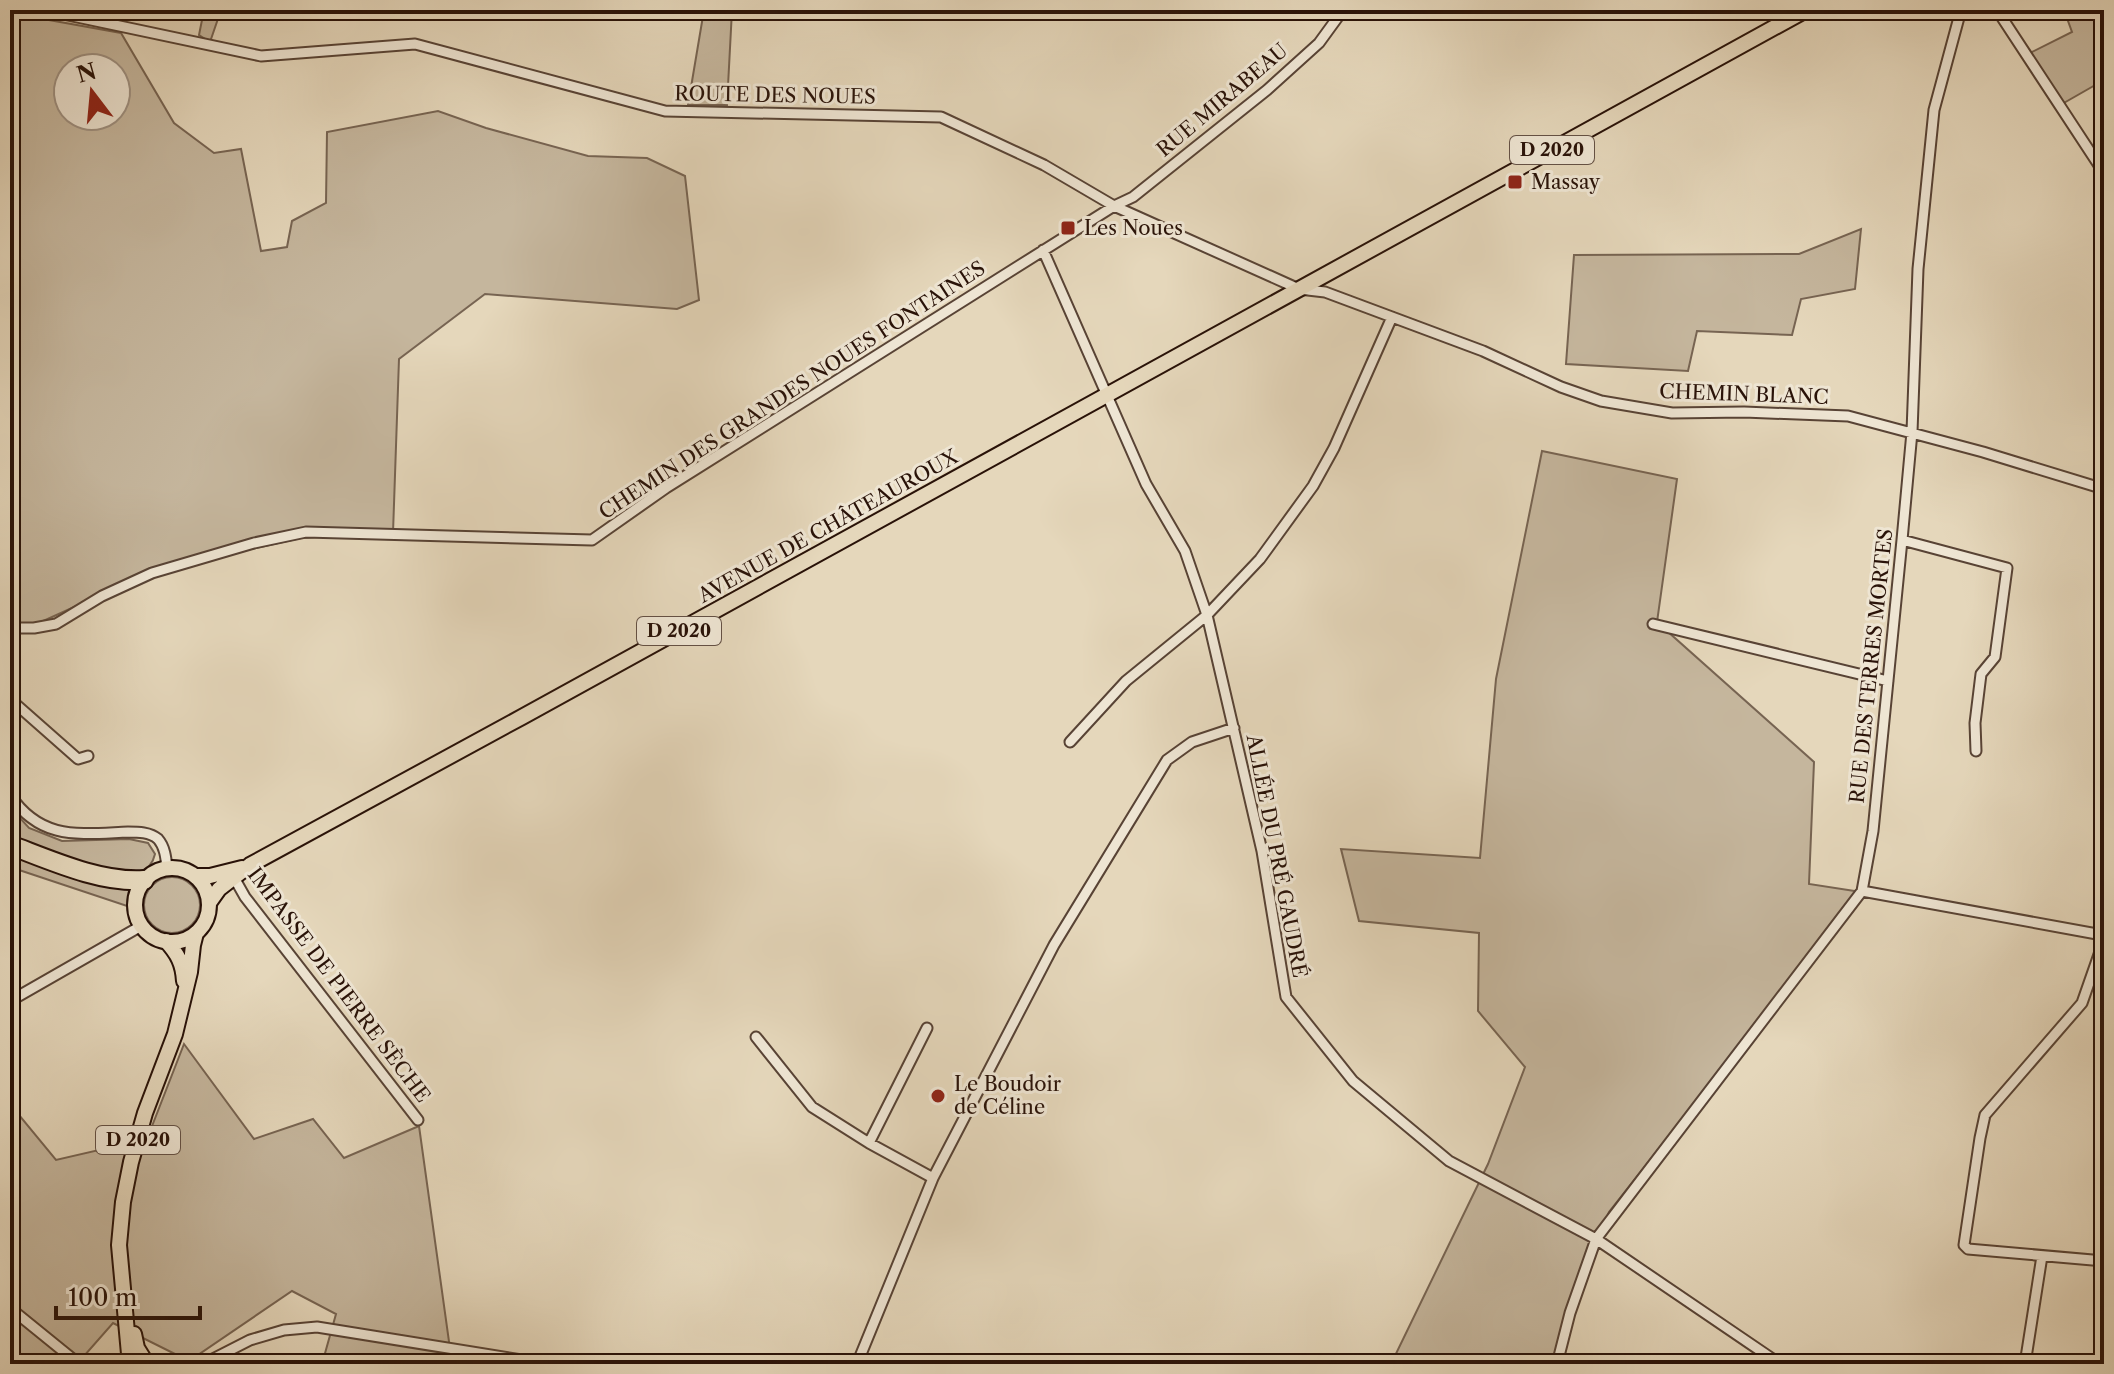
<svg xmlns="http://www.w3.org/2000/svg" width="2114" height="1374" font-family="'Libre Caslon Text',serif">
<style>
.green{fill:#c5b69d;stroke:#776452;stroke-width:2;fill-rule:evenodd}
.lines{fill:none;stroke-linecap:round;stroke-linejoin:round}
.minor-casing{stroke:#584335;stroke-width:13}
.primary-casing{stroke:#291208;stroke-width:18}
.motorway-casing{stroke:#291208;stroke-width:22}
.minor{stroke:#eee5d3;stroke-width:9}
.primary{stroke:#e5d7bb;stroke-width:14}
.motorway{stroke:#e5d7bb;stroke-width:18}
.poi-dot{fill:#8f2418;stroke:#eee5d3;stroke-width:3}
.labels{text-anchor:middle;stroke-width:6;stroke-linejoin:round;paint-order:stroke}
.shield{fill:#eee5d3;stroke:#645145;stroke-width:2}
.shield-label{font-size:18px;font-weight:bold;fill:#291208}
.street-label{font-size:20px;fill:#291208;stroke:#eee5d3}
.poi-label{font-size:20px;fill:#291208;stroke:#eee5d3;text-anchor:start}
</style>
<rect width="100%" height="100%" fill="#e5d7bb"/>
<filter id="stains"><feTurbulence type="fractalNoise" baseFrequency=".0025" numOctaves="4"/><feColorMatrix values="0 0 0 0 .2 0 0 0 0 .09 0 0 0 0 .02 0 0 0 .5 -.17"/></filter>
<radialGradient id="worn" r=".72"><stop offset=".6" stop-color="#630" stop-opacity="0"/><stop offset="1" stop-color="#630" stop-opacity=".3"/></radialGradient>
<path class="green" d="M 204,10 L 221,10 L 210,42 L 199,35 Z
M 704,10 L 732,10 L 727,105 L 688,105 Z
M 2064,10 L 2104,10 L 2104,80 L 2062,104 L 2028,54 L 2072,32 Z
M 10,13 L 121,33 L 174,123 L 214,153 L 241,149 L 261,251 L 287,247 L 292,221 L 326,203 L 327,132 L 438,111 L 486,128 L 588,156 L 647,158 L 685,176 L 699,300 L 677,309 L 485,294 L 399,359 L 393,533 L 301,538 L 156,570 L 41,622 L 10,628 ZM 68,68 L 116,68 L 116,116 L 68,116 Z
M 1861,229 L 1855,289 L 1801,299 L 1792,335 L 1697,331 L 1688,371 L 1566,364 L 1574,255 L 1799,254 Z
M 1542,451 L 1677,479 L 1657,622 L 1814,762 L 1809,884 L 1861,892 L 1609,1212 L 1579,1283 L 1558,1364 L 1391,1364 L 1488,1164 L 1525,1067 L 1478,1011 L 1479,933 L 1359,921 L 1341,849 L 1480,858 L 1496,679 Z
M 10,807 L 29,828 L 62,841 L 129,839 L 148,843 L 155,854 C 153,863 148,869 140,872 C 111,878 42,848 13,838 L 10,836 Z
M 10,853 L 133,886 L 127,906 L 10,867 Z
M144 905a28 28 0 1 1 56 0a28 28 0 1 1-56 0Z
M 184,1044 L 254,1139 L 313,1119 L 344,1158 L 419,1126 L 451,1356 L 480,1364 L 322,1364 L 336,1314 L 292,1291 L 189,1361 L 113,1323 L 77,1364 L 10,1364 L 10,1104 L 56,1160 L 147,1139 Z"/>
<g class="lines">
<g class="minor-casing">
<path id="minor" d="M 44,10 L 261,56 L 415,44 L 665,111 L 941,117 L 1044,165 L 1114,206 L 1299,289 L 1325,292 L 1483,351 L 1561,387 L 1601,401 L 1672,413 L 1744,412 L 1848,416 L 1983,452 L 2104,489
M 1997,10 L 2104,173
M 1043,250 L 1146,484 L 1185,551 L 1207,615 L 1262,851 L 1286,997 L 1353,1081 L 1449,1161 L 1596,1239 L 1780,1364
M 1902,540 L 2007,568 L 1995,657 L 1981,674 L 1975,723 L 1976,751
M 1653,624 L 1888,681
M 10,628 L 34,628 L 56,624 L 102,596 L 152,573 L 254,543 L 306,532 L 592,540 L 666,488 L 1114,206 L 1133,197 L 1267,90 L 1319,43 L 1343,10
M 10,699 L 78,759 L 88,756
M 1070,742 L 1126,681 L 1207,615 L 1260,559 L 1313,486 L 1334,448 L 1392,317
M 10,795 C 41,841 79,834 128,832 C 138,832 150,832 158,839 C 165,847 166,858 167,868
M 232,874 L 245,897 L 418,1120
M 1862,891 L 2097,934 L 2103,943 L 2082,1003 L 1985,1115 L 1980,1138 L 1964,1245 L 1968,1249 L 2104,1261
M 10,1001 L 141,926
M 756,1037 L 812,1107 L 869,1143 L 933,1178
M 869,1143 L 927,1028
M 10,1308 L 79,1364
M 203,1364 L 250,1340 L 284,1330 L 317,1327 L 547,1364
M 857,1364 L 933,1178 L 1054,945 L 1167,760 L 1192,742 L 1234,728
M 1557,1364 L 1570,1313 L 1596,1239 L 1862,891 L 1873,831 L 1902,540 L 1912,432 L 1918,269 L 1934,110 L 1961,10
M 2025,1364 L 2042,1256"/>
</g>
<g class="primary-casing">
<path id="primary" d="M135 905a37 37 0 1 1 74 0a37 37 0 1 1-74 0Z
M 195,876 L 210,876 L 242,868
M 209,903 L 219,889 L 250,865 L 522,717 L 1806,10
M 166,941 C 178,954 183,964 184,981
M 134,1334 L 137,1348 L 147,1364
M 128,1364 L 129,1354 L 119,1245 L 123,1202 L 131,1162 L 145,1113 L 175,1034 L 190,972 L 193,945 L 196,933"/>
</g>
<g class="motorway-casing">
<path id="motorway" d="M 10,845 C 50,860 100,883 144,880"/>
</g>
<use href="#minor" class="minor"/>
<use href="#primary" class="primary"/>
<use href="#motorway" class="motorway"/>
</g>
<g class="poi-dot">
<rect x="1507" y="174" width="16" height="16" rx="4"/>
<rect x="1060" y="220" width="16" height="16" rx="4"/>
<circle cx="938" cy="1096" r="8"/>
</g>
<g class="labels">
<g class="shield">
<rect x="1510" y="136" width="84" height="28" rx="6"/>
<rect x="637" y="617" width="84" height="28" rx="6"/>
<rect x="96" y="1126" width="84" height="28" rx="6"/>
</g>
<g class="shield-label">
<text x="1552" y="156">D 2020</text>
<text x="679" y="637">D 2020</text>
<text x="138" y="1146">D 2020</text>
</g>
<g class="street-label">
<text transform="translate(775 95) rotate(1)" y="7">ROUTE DES NOUES</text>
<text transform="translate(1222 100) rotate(-40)" y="7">RUE MIRABEAU</text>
<text transform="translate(792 390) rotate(-33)" y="7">CHEMIN DES GRANDES NOUES FONTAINES</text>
<text transform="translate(1744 394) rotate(2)" y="7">CHEMIN BLANC</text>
<text transform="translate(828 526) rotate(-29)" y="7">AVENUE DE CHÂTEAUROUX</text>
<text transform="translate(1871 666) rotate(-84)" y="7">RUE DES TERRES MORTES</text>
<text transform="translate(1277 856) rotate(79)" y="7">ALLÉE DU PRÉ GAUDRÉ</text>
<text transform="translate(339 985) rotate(53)" y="7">IMPASSE DE PIERRE SÈCHE</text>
</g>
<g class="poi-label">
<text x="1531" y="189">Massay</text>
<text x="1084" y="235">Les Noues</text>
<text x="954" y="1091">Le Boudoir<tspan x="954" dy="23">de Céline</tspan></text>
</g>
</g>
<rect width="2114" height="1374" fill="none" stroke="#e5d7bb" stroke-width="40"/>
<rect x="12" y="12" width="2090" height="1350" fill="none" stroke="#291208" stroke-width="4"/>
<rect x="20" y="20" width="2074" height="1334" fill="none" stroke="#291208" stroke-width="2"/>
<g transform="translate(92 92) rotate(344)"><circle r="38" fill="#eee5d3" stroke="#9f9182" stroke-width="2"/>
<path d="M0-6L14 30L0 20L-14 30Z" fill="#8f2418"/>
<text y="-12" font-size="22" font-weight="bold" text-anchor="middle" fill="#291208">N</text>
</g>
<path d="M56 1306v12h144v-12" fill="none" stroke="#291208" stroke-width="4"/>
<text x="68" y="1306" font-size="24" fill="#291208" stroke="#eee5d3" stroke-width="6" paint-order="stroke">100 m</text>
<rect width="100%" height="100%" filter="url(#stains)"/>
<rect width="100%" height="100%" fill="url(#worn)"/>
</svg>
